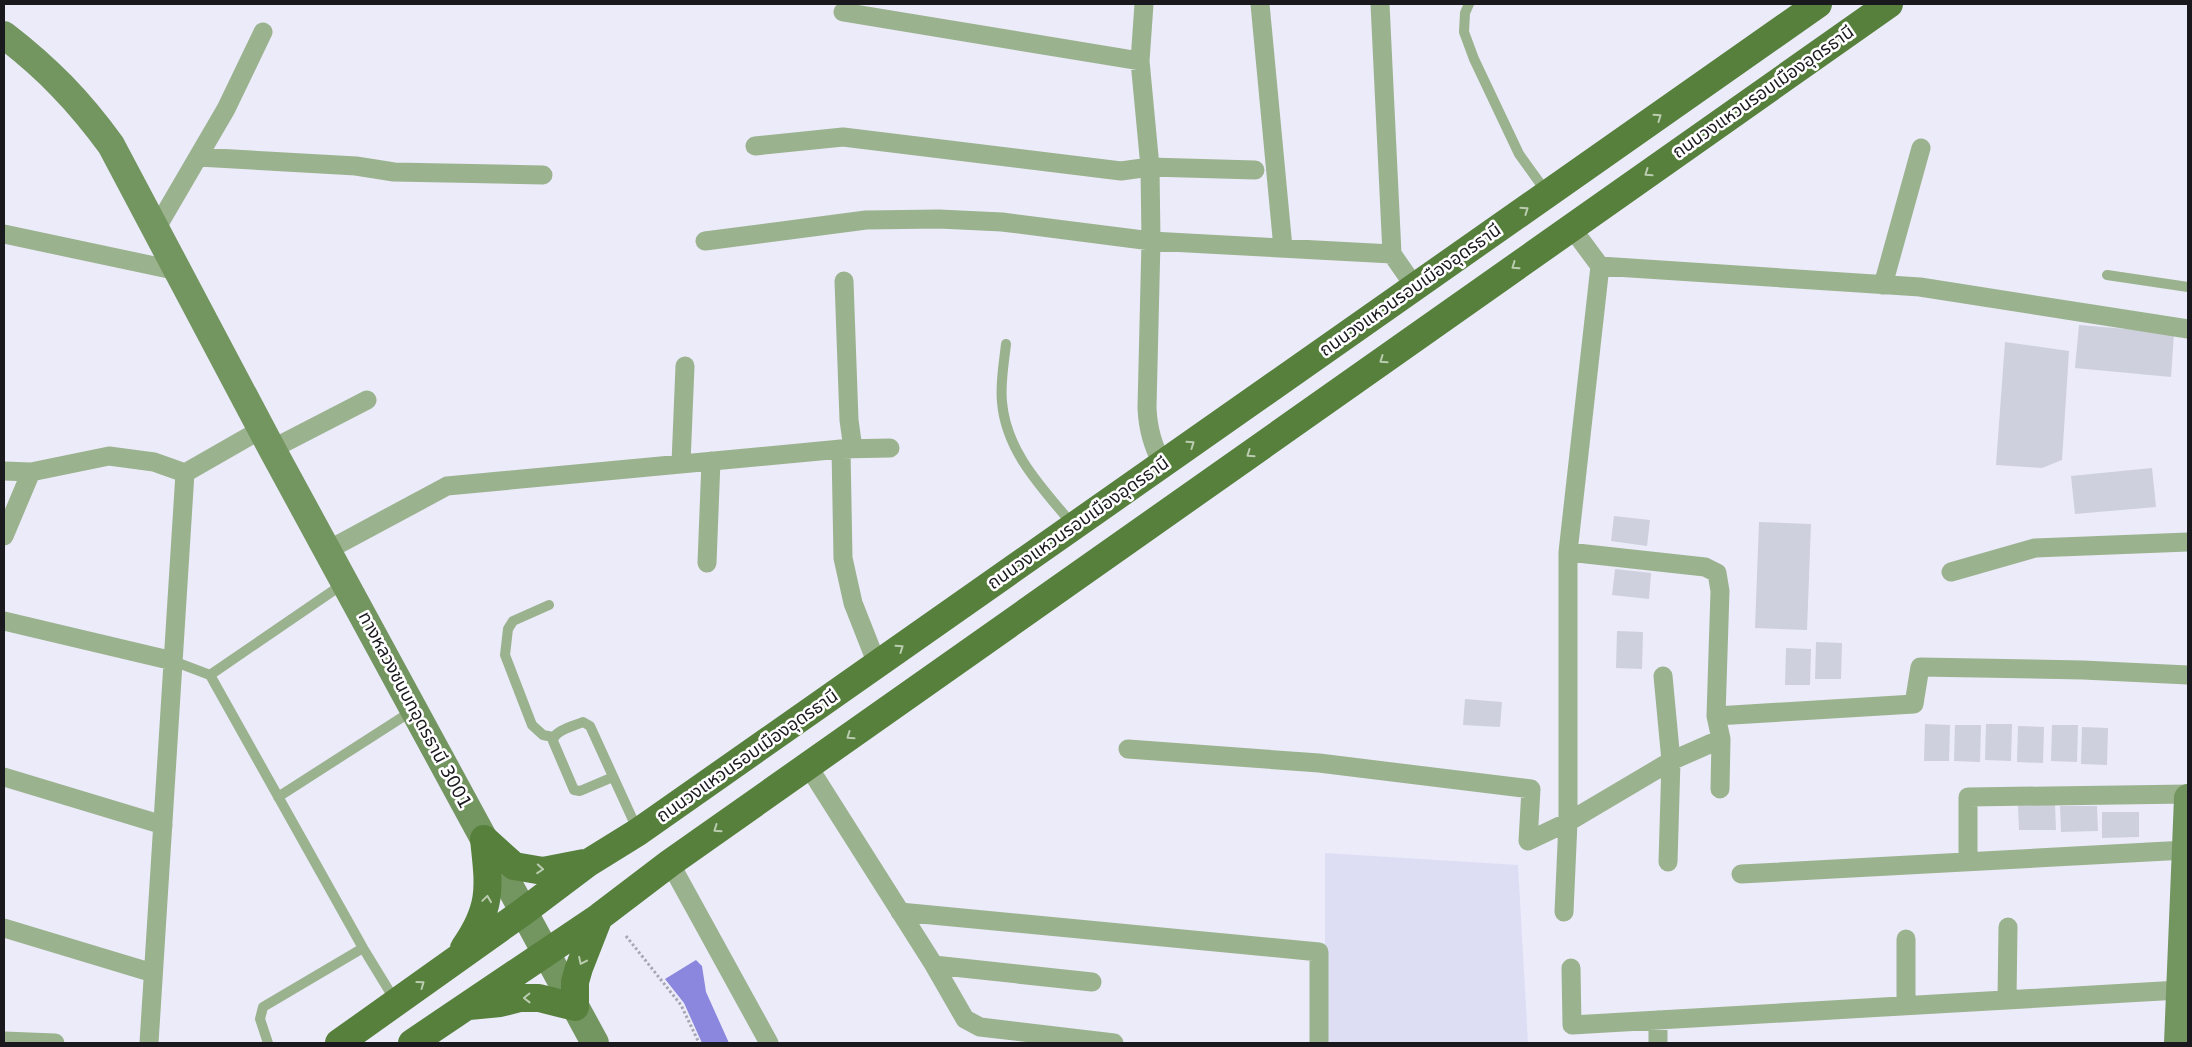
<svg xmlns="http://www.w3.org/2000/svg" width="2192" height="1047" font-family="'DejaVu Sans','Noto Sans Thai',sans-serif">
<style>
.built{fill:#dddef4}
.water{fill:#8b86de}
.building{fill:#cfd0de}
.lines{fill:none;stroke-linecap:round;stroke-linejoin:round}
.path{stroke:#a7a7b3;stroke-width:3;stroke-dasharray:2.5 2.5;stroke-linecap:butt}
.lane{stroke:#9bb28e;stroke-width:10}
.street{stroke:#9bb28e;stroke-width:19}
.secondary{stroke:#73955f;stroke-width:28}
.primary{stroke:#56803b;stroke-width:28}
.oneway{stroke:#bbccb1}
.labels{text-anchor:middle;stroke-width:5;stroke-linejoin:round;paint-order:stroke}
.street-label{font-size:18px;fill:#19191e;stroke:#fff}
</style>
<rect width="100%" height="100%" fill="#ebebfa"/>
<path class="built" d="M 1325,853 L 1518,865 L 1528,1043 L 1325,1043 Z"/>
<path class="water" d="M 696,960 L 702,966 L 706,992 L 729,1043 L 702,1043 L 684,1003 L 665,979 Z"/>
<path class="building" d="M 2079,325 L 2174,333 L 2171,377 L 2075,368 Z
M 2005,342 L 2069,351 L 2062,460 L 2042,468 L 1996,465 Z
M 2152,468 L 2156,507 L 2075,514 L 2071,476 Z
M 1614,516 L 1650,520 L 1647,546 L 1611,541 Z
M 1759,522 L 1811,524 L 1807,630 L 1755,628 Z
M 1615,569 L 1651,573 L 1649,599 L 1612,595 Z
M 1617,631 L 1643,632 L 1642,669 L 1616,668 Z
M 1816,642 L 1842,643 L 1841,679 L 1815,679 Z
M 1786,648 L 1811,649 L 1810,685 L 1785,685 Z
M 1465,699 L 1502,702 L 1500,727 L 1463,725 Z
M 1925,724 L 1950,725 L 1949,761 L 1924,761 Z
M 1986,724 L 2012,724 L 2011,761 L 1985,760 Z
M 1955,725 L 1981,725 L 1980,762 L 1954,761 Z
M 2052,725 L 2078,725 L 2077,762 L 2051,761 Z
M 2018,726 L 2044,727 L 2043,763 L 2017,762 Z
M 2082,727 L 2108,728 L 2107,765 L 2081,764 Z
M 2055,804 L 2056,830 L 2019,830 L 2018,805 Z
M 2060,806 L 2097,806 L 2098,831 L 2061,832 Z
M 2102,812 L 2139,812 L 2139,837 L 2102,838 Z"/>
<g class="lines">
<path class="path" d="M 626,936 L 681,1005 L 699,1043"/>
<path class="lane" d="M 1469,4 L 1465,13 L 1464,32 L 1474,59 L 1519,154 L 1547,193
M 2107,275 L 2188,287
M 1006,344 C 1004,363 1000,383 1002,402 C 1006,452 1043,489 1074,526
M 549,605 L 513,621 L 508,629 L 505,655 L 532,725 L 543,735 L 553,737
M 173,661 L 210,675 L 343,584
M 210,675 L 363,948 L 396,1002
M 613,777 L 580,791 L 574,790 L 553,741 C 554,730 574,726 583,722 L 590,726 L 638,831
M 278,797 L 412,711
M 268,1043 L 260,1019 L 263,1007 L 363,948"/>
<path class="street" d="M 1144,4 L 1140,61 L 1150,167 L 1151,241 L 1147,408 C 1148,430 1153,445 1162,464
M 1260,4 L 1283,248
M 1380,4 L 1392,254 L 1415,287
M 843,12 L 1140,61
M 755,146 L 843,137 L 1121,171 L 1150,167 L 1255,170
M 198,157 L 356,166 L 394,172 L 543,175
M 1571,227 L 1600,266 L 1920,287 L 2188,329
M 156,229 L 226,109 L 263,32
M 4,234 L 178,271
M 705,241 L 866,220 L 939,219 L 1002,222 L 1151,241 L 1392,254
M 844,281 L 849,420 L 853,449
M 1883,285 L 1921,148
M 272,449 L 367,400
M 841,449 L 890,448
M 681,463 L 685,366
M 4,471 L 31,472 L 109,456 L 154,462 L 185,473
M 4,536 L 31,472
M 328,550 L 447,486 L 841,449 L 843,558 L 853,603 L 877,664
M 1568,552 L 1705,567 L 1717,573 L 1720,591 L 1716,716
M 707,563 L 711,461
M 1951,572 L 2035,548 L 2188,542
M 4,621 L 173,661
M 1663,676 L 1671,761 L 1668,862
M 1128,749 L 1319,763 L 1531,789 L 1528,841 L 1568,822 L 1671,761 L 1721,739
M 808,766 L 934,965 L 965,1019 L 980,1027 L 1114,1043
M 4,777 L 163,825
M 1720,789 L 1721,739 L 1716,716 L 1914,704 L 1920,667 L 2083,670 L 2188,675
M 1968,860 L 1968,797 L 2188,794
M 670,863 L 769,1043
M 1741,874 L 2186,850
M 900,912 L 1319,952 L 1319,1043
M 1564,912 L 1568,822 L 1568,552 L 1600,266
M 4,928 L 153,973
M 1906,939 L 1906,1006
M 934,965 L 1092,982
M 1571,968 L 1572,1025 L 2179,990
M 2007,1000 L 2008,927
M 1658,1020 L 1658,1043
M 4,1041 L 55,1043
M 149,1043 L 185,473 L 262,429"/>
<path class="secondary" d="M 4,35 C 47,68 79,101 111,145 L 272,449 L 595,1043
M 2178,1043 L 2188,798"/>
<path class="primary" d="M 484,839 L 514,866 L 543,871 L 584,863
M 464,948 C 493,907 489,886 484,839
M 469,1006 L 500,1003 L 520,998 L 539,998 L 575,1007 L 575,982 L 579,968 L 599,917
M 339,1043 L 523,912 L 588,863 L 638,832 L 1818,4
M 412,1043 L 599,917 L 670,863 L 1889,4"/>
</g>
<defs><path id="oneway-chevron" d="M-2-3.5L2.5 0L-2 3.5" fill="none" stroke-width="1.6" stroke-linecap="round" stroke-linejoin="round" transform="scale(1.25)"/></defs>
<g class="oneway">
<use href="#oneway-chevron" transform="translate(1658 117) rotate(-35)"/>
<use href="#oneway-chevron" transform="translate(1648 173) rotate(145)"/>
<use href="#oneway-chevron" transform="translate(1525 210) rotate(-35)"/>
<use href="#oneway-chevron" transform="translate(1515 266) rotate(145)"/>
<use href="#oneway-chevron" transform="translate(1383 360) rotate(145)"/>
<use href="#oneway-chevron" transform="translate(1191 444) rotate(-35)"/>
<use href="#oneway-chevron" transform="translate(1250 454) rotate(145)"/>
<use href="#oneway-chevron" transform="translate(900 648) rotate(-35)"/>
<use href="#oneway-chevron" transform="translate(850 736) rotate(145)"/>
<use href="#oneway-chevron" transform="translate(717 829) rotate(145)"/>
<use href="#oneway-chevron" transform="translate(540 869) rotate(4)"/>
<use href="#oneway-chevron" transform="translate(487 899) rotate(-82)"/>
<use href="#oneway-chevron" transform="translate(582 961) rotate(115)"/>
<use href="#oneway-chevron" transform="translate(421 984) rotate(-36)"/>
<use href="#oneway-chevron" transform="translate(527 998) rotate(179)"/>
</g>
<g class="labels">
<g class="street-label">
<text transform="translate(1763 92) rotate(-35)" y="6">ถนนวงแหวนรอบเมืองอุดรธานี</text>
<text transform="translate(1410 290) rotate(-35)" y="6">ถนนวงแหวนรอบเมืองอุดรธานี</text>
<text transform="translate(1078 523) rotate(-35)" y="6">ถนนวงแหวนรอบเมืองอุดรธานี</text>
<text transform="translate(415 710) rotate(62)" y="6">ทางหลวงชนบทอุดรธานี 3001</text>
<text transform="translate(747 756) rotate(-35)" y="6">ถนนวงแหวนรอบเมืองอุดรธานี</text>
</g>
</g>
<rect width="2192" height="1047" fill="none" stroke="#19191e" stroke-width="10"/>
</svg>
